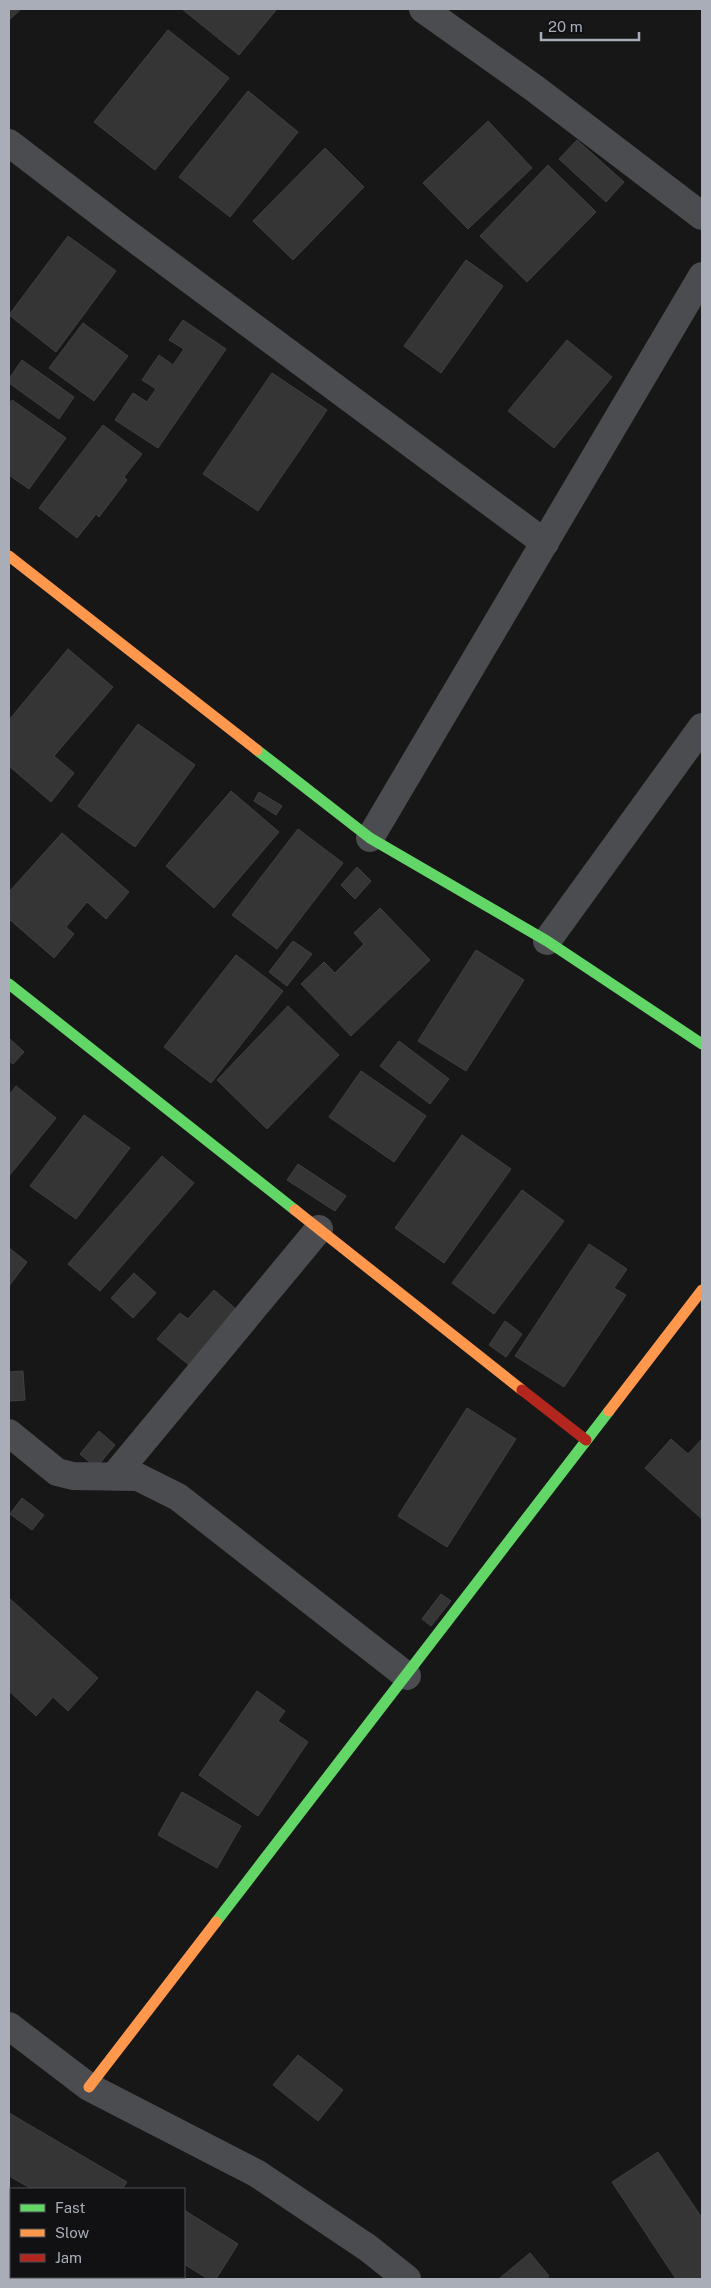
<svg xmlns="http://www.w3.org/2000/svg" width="711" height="2288" font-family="'Public Sans',sans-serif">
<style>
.building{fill:#353536;stroke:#3f4043}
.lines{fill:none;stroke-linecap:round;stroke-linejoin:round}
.street{stroke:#4b4c50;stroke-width:28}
.fast{stroke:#63d668;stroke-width:11}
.slow{stroke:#ff974d;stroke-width:11}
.jam{stroke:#b3261e;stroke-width:11}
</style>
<rect width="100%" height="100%" fill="#171717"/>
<path class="building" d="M 9,9 L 21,9 L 9,20 Z
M 182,9 L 277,9 L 239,55 Z
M 168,30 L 229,78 L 155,170 L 94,122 Z
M 248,91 L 298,132 L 230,217 L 179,177 Z
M 488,121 L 532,168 L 468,229 L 423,183 Z
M 577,140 L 624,182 L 606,202 L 559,159 Z
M 325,148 L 364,187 L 293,260 L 253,221 Z
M 548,165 L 596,212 L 527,282 L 480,236 Z
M 68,236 L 116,271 L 56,352 L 9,315 Z
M 466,260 L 503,286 L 441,373 L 404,346 Z
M 183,320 L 226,349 L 158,448 L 115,420 L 133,393 L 147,402 L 156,389 L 142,380 L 159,355 L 173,365 L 184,349 L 169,340 Z
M 83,323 L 128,356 L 94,401 L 49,368 Z
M 567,340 L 612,377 L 554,448 L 508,411 Z
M 22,360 L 74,397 L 59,419 L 9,383 L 9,379 Z
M 272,373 L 327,410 L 258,511 L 203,474 Z
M 12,400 L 66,438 L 29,489 L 9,475 L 9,404 Z
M 103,425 L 142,454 L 124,477 L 127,480 L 99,517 L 96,514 L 77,538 L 39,508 Z
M 68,649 L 113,687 L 54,756 L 74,773 L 51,802 L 9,766 L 9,720 Z
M 138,724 L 195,765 L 135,847 L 78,806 Z
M 231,791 L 279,832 L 214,908 L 166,866 Z
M 259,792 L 282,806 L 276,815 L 254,801 Z
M 298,829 L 343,863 L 277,949 L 232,915 Z
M 62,833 L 129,892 L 106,919 L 87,902 L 66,927 L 74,934 L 54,958 L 9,919 L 9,892 Z
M 357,867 L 371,881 L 355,899 L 341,885 Z
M 380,908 L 430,960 L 351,1036 L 301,984 L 324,962 L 335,973 L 364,944 L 354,933 Z
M 293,941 L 312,954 L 287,986 L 269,972 Z
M 476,950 L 524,980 L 466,1071 L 418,1041 Z
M 236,955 L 283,991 L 211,1083 L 164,1047 Z
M 288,1006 L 339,1055 L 267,1129 L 217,1080 Z
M 9,1038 L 24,1052 L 13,1064 L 9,1061 Z
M 399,1041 L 449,1079 L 430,1104 L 380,1066 Z
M 361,1071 L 426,1116 L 394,1162 L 329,1117 Z
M 16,1086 L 56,1118 L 9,1176 L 9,1095 Z
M 84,1115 L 130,1148 L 76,1219 L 30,1186 Z
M 462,1135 L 511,1169 L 444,1263 L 395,1228 Z
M 162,1156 L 194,1183 L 100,1291 L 68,1264 Z
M 298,1164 L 346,1196 L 335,1211 L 287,1180 Z
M 522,1190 L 564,1221 L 494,1314 L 452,1283 Z
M 589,1244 L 627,1269 L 614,1288 L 626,1295 L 564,1387 L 515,1356 Z
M 9,1248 L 27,1262 L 9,1286 Z
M 134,1273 L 156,1293 L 133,1318 L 111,1298 Z
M 214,1290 L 237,1310 L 189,1365 L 157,1339 L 180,1313 L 188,1319 Z
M 505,1321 L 522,1334 L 506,1357 L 489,1345 Z
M 23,1371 L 25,1400 L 9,1401 L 9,1372 Z
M 467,1408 L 516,1439 L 447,1547 L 398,1516 Z
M 99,1431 L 115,1445 L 96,1468 L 80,1454 Z
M 671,1439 L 688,1454 L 702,1439 L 702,1519 L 645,1468 Z
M 22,1498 L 44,1515 L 32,1530 L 10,1514 Z
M 441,1594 L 451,1601 L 431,1626 L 422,1619 Z
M 9,1598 L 98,1678 L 68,1711 L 53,1697 L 36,1716 L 9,1691 Z
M 257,1691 L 285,1711 L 278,1721 L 308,1742 L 258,1816 L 199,1775 Z
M 182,1792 L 241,1826 L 217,1868 L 158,1835 Z
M 298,2055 L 343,2090 L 318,2121 L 273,2085 Z
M 9,2113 L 127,2182 L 122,2189 L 32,2189 L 9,2176 Z
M 658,2152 L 702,2218 L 702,2279 L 676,2279 L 612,2182 Z
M 184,2210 L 238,2244 L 216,2279 L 208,2279 L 184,2264 Z
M 530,2253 L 549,2276 L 546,2279 L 501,2279 L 500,2278 Z"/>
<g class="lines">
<path class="street" d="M 423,9 L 534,88 L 702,216
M 9,143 L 120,228 L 545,543
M 370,838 L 702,276
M 547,941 L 702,727
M 9,1433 L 57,1472 L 73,1476 L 138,1477 L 178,1497 L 407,1676
M 115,1475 L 319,1229
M 9,2026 L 89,2087 L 256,2173 L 368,2248 L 407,2279"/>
<path class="fast" d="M 257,750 L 370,838 L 547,941 L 702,1044
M 9,984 L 295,1210
M 216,1922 L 609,1411"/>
<path class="slow" d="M 9,556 L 257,750
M 295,1210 L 522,1390
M 609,1411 L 702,1290
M 89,2087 L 216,1922"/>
<path class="jam" d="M 522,1390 L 586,1440"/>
</g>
<rect width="711" height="2288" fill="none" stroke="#a8adb8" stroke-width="20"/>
<rect x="10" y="2188" width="175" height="90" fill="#111113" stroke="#4d4f55"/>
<rect x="20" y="2204" width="25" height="8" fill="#63d668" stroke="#4d4f55"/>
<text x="55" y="2213" font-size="15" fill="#a8adb8">Fast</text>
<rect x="20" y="2229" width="25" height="8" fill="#ff974d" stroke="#4d4f55"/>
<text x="55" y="2238" font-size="15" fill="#a8adb8">Slow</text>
<rect x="20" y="2254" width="25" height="8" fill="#b3261e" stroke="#4d4f55"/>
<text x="55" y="2263" font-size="15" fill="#a8adb8">Jam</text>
<path d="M541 32v8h98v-8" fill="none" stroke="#a8adb8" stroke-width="2.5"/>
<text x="548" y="32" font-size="15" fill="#a8adb8" stroke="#111113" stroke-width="4" paint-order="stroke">20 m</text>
</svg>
